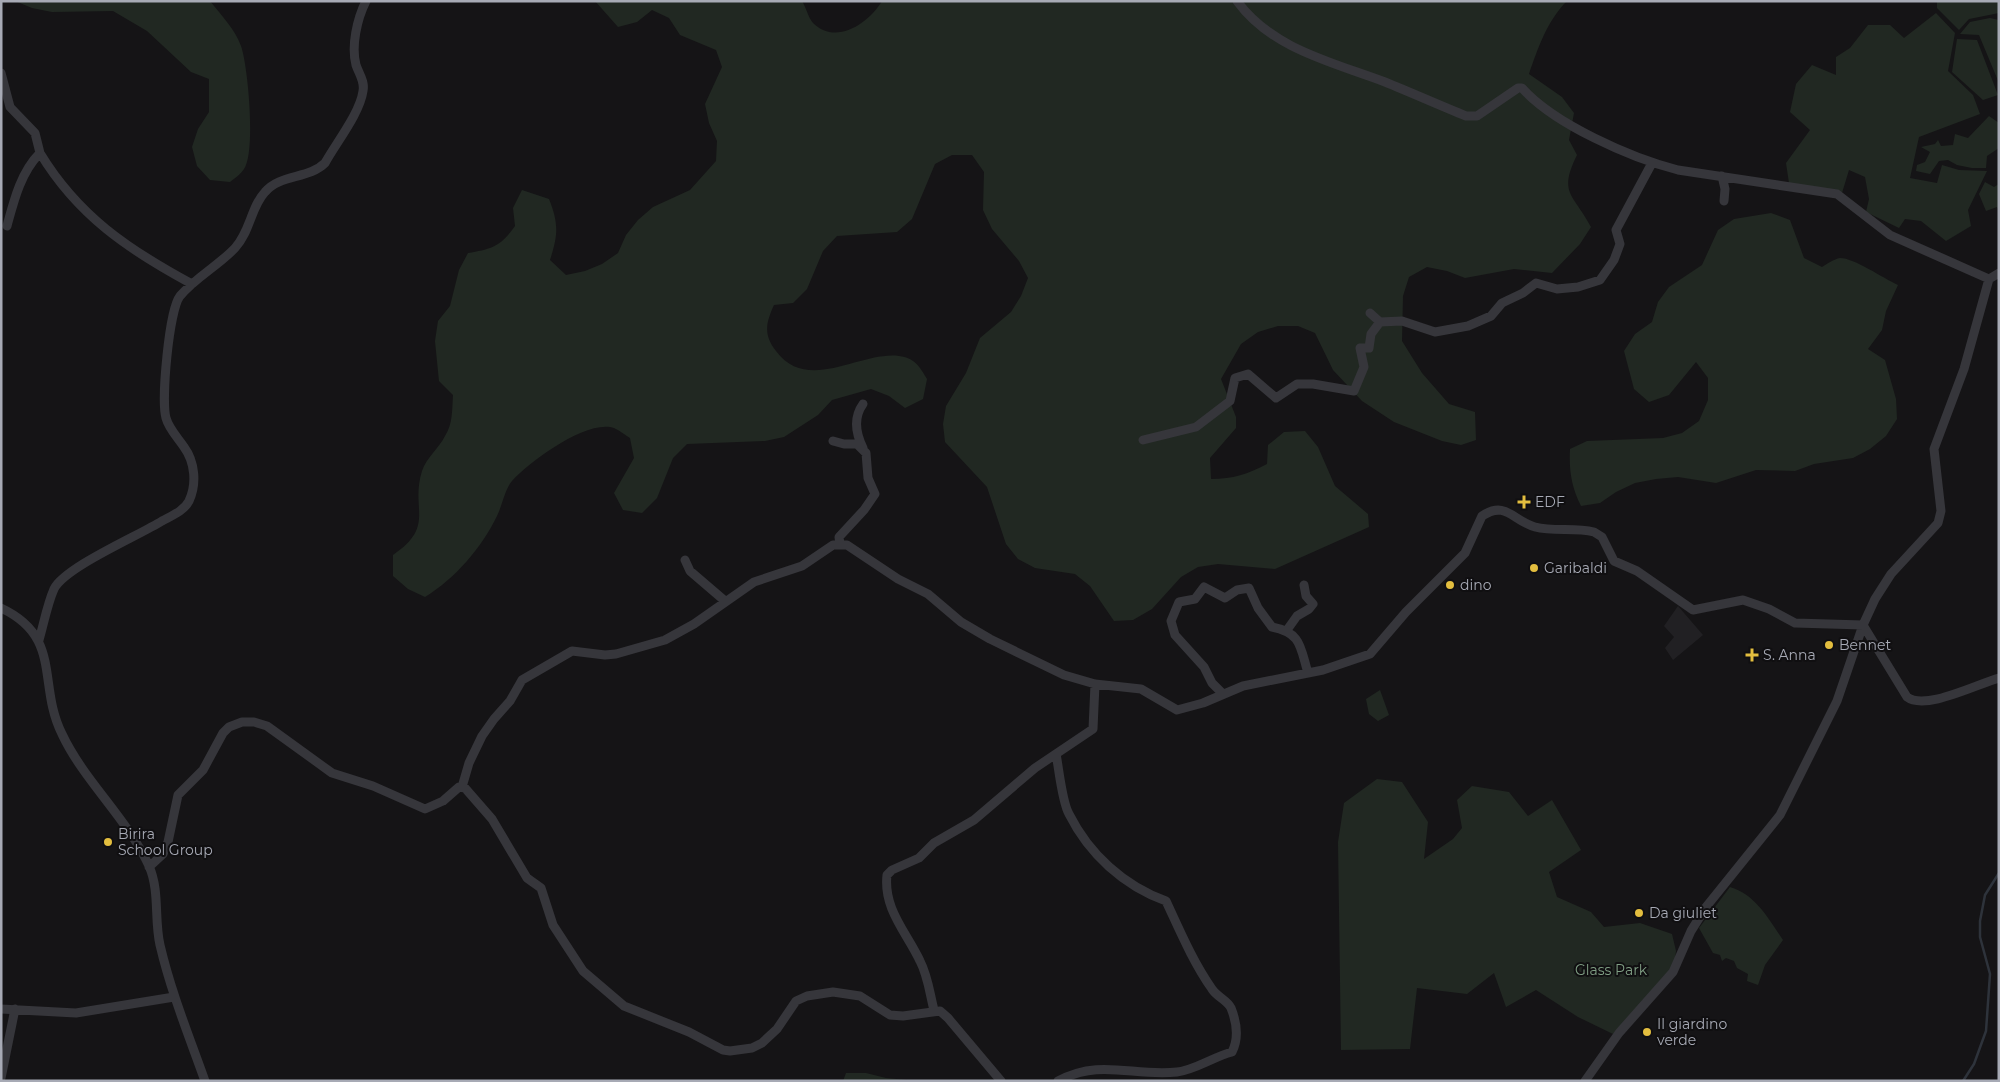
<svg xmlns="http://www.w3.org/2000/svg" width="2000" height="1082" font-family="Montserrat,sans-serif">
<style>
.built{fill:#212023}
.green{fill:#212822}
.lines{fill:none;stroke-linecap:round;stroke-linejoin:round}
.stream{stroke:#2e333b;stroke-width:2.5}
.minor{stroke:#36363b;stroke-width:9}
.poi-dot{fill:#e3be3f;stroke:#100f11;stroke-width:2}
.labels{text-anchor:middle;stroke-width:4;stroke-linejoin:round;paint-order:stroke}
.poi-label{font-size:14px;fill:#a7aab5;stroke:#100f11;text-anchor:start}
.park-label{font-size:14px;fill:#809f85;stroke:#100f11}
</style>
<rect width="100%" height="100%" fill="#151416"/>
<path class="built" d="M 1678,606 L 1703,635 L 1673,660 L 1665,648 L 1674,637 L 1664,626 Z"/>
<path class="green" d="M 15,1 L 210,1 C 221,15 235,29 241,46 C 248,65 256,152 244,169 C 241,174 235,178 230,182 L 210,180 L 197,166 L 192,147 L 198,129 L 209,112 L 209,79 L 191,72 L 147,31 L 113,11 L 52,12 L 32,8 Z
M 595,1 L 802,1 C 806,7 808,17 813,23 C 836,46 869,23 882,1 L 1567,1 C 1547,21 1538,48 1529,74 L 1562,97 L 1574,113 L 1569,140 L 1577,155 C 1558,194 1573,193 1591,227 L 1580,244 L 1552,273 L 1514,269 L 1465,278 L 1447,271 L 1427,267 L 1409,277 L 1403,296 L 1402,341 L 1422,373 L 1449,404 L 1475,412 L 1476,440 L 1461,445 L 1442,441 L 1394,422 L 1362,401 L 1333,370 L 1315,333 L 1298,326 L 1278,326 L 1258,332 L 1241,344 L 1221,379 L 1236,417 L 1236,428 L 1210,458 L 1211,479 C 1233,479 1248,474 1267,464 L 1268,445 L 1284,432 L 1305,431 L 1318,447 L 1335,486 L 1368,514 L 1369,527 L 1275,569 L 1218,564 L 1198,567 L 1181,577 L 1152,609 L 1133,620 L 1114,621 L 1090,586 L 1075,574 L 1035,568 L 1018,559 L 1006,544 L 987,487 L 945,442 L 943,424 L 946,406 L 966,373 L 980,338 L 1011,312 L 1021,296 L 1028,278 L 1019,261 L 992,229 L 983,210 L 984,172 L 972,155 L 952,155 L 935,164 L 912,219 L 897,232 L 837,236 L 823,251 L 807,289 L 793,303 L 774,305 C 766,323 763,334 776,351 C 808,394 860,351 899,356 C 915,358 920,367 927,379 L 923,399 L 905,408 L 889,396 L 871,389 L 832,400 L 818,415 L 784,437 L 765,441 L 687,444 L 673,458 L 657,498 L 642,513 L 623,510 L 614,493 L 634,458 L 630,438 C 625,435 619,430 614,428 C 587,419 529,462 512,481 C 505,489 502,506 497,516 C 482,547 455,579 425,597 L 408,589 L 393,576 L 393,555 C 436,526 410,509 422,471 C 426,458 439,448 445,436 C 453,424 452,409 453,395 L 439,381 L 435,341 L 438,321 L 450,306 L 459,270 L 468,253 C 492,249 501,246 515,226 L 513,208 L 522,190 L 549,199 C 559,224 558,235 550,260 L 566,275 L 585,271 L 602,264 L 618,253 L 626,235 L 638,220 L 653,207 L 690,190 L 716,161 L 717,141 L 709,123 L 705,104 L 722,67 L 716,50 L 680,35 L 669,18 L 652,10 L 637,22 L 618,27 Z
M 1937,1 L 1999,1 L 1999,13 L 1969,19 L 1959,30 L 1937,8 Z
M 1936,13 L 1955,33 L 1948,71 L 1973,95 L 1980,114 L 1919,137 L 1910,178 L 1937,183 L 1942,165 L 1959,170 L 1987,171 L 1968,210 L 1971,226 L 1946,241 L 1921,221 L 1905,219 L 1899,228 L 1866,212 L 1869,199 L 1865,177 L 1849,170 L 1842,193 L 1789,183 L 1786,163 L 1810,130 L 1790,112 L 1796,84 L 1812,65 L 1836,75 L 1836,57 L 1850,48 L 1868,25 L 1890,25 L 1904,38 Z
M 1990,18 L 1999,20 L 1999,83 L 1979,35 L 1960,34 L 1970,22 Z
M 1957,39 L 1977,40 L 1998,95 L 1983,100 L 1952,72 Z
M 1989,116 L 1999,123 L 1999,148 L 1987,156 L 1986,168 L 1972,168 L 1957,165 L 1948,160 L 1939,161 L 1930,174 L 1916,171 L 1917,165 L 1925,162 L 1930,152 L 1921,147 L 1935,144 L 1938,140 L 1941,146 L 1953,145 L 1955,134 L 1968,138 Z
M 1985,182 L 1994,187 L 1999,184 L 1999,211 L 1997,207 L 1986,211 L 1979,194 Z
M 1771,213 L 1790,220 L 1804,258 L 1822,267 C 1827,264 1834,259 1840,258 C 1854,258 1883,278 1898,285 L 1886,311 L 1882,330 L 1868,349 L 1885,360 L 1896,399 L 1897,419 L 1886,436 L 1870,449 L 1853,458 L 1814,464 L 1795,471 L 1756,470 L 1716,483 L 1678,477 L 1656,479 L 1635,483 L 1616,492 L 1600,503 L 1581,506 C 1571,486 1569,470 1570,449 L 1587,441 L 1663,438 L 1682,433 L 1699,421 L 1708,400 L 1708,378 L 1696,362 L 1669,395 L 1649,402 L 1634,389 L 1624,351 L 1635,334 L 1652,322 L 1658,302 L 1669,287 L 1702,265 L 1718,230 L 1734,219 Z
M 1380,690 L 1389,715 L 1378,721 L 1369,714 L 1366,699 Z
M 1377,779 L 1402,782 L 1428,822 L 1424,859 L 1453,839 L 1462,828 L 1457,800 L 1472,786 L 1509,792 L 1528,816 L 1552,800 L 1581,850 L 1549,872 L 1557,897 L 1591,912 L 1604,927 L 1640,923 L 1672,934 L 1676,951 L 1674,967 L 1613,1034 L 1578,1017 L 1536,990 L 1506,1007 L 1494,973 L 1467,994 L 1417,988 L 1410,1049 L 1341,1050 L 1338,842 L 1344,803 Z
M 1730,887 C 1755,894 1769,919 1783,940 L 1765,965 L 1758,985 L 1747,981 L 1748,974 L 1737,968 L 1734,961 L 1726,958 L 1722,961 L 1720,955 L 1713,953 L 1699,928 Z
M 846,1073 L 866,1073 L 886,1078 L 917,1081 L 843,1081 Z"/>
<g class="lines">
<path class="stream" d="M 1963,1081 L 1974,1064 L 1986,1031 L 1990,974 L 1980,937 L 1980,921 L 1985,895 L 1999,873"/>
<path class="minor" d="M 1237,1 C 1272,49 1332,62 1385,82 C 1412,93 1439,105 1466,116 L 1477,116 L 1518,88 L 1522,88 C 1554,124 1631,158 1678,170 L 1837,194 L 1890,235 L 1989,279
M 1,73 L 10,107 L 35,133 L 40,153 C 21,172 14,200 7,226
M 40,153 C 78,216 129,250 192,284
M 1722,176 L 1725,189 L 1724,201
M 1380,322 L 1402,321 L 1435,332 L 1468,326 L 1491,316 L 1502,303 L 1523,293 L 1536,283 L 1557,289 L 1578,287 L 1600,280 L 1614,260 L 1620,244 L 1616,230 L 1652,163
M 1143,440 L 1196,427 L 1230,401 L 1235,378 L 1248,374 L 1276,398 L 1297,384 L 1313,384 L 1354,391 L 1364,367 L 1360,348 L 1369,348 L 1371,334 L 1380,322 L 1370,313
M 833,441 L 844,444 L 857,444 L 866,453 L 868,478 L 875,494 L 864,510 L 839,537 L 840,544
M 863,448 C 856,434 853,418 863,404
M 685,560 L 690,571 L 725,601
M 1,608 C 63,637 37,684 62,734 C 84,781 127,818 149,866 C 160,891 154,919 160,945 C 171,992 189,1036 205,1081
M 1287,630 L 1297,616 L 1309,609 L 1313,604 L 1306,596 L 1304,585
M 39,640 C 44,623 47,605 54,589 C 65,567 138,536 162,521 C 171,516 184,511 189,501 C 197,484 195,462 184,447 C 178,438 169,429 166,418 C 161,400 169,310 180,296 C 196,277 218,266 235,248 C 250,232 251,207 265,192 C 280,174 309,179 325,163 C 336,143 360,113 363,91 C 365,81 359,74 356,65 C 351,46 357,19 366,1
M 1223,694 L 1212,683 L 1204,667 L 1175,635 L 1171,621 L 1179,602 L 1195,599 L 1204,587 L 1225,598 L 1237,590 L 1249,588 L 1258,608 L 1272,627 C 1302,633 1300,647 1308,673
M 1056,754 C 1059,769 1062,802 1069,814 C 1089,854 1124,886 1166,901 C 1180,931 1193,962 1212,989 C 1217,997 1227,1000 1231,1008 C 1237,1023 1239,1038 1232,1052 C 1213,1057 1195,1070 1177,1072 C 1133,1077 1101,1058 1058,1081
M 462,787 L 469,763 L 482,736 L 494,719 L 510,701 L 522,680 L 572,651 L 605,655 L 616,654 L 665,640 L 694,624 L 754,582 L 802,566 L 833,545 L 847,545 L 898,579 L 928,594 L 961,622 L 990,639 L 1064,675 L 1095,684 L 1141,689 L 1177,710 L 1203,703 L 1243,686 L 1323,670 L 1370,654 L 1406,612 L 1465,553 L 1482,516 C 1506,500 1513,521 1535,527 C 1554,532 1575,527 1594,532 L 1602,537 L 1614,561 L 1637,571 L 1693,610 L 1743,600 L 1769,609 L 1795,623 L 1863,625 L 1907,697 C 1925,711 1977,684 1999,678
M 149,867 L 163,854 L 168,842 L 178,795 L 203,770 L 223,733 L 229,727 L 242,722 L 254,722 L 267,726 L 332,773 L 373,786 L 425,809 L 443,801 L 459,787 L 465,788 L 492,819 L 527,878 L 541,888 L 553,925 L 583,971 L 624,1006 L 689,1032 L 723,1050 L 730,1051 L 752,1048 L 762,1043 L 777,1029 L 796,1001 L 807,996 L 833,992 L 860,996 L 890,1015 L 903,1016 L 940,1011 L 948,1018 L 1001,1081
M 1,1009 L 76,1013 L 174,997
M 934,1010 C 930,995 928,976 920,961 C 907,933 883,909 887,875 L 892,870 L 919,858 L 934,843 L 974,820 L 1035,768 L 1093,729 L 1095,684
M 1,1078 L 15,1009
M 1585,1081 L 1619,1033 L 1673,972 L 1691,931 L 1706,907 L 1780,815 L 1837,701 L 1863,625 L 1875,599 L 1891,574 L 1938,523 L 1941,511 L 1934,449 L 1964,369 L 1989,279 L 1999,273"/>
</g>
<g class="poi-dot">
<path d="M1521.5 494.5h5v5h5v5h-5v5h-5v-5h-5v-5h5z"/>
<circle cx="1534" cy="568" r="5"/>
<circle cx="1450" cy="585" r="5"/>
<circle cx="1829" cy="645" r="5"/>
<path d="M1749.5 647.5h5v5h5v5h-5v5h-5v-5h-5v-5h5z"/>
<circle cx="108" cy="842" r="5"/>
<circle cx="1639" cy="913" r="5"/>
<circle cx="1647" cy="1032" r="5"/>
</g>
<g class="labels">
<g class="poi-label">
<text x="1535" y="507">EDF</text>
<text x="1544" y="573">Garibaldi</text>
<text x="1460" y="590">dino</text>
<text x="1839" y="650">Bennet</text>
<text x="1763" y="660">S. Anna</text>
<text x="118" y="839">Birira<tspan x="118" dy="16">School Group</tspan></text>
<text x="1649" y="918">Da giuliet</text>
<text x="1657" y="1029">Il giardino<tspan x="1657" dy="16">verde</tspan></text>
</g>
<g class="park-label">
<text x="1611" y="975">Glass Park</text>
</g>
</g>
<rect width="2000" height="1082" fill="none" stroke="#a7aab5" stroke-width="5"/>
</svg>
